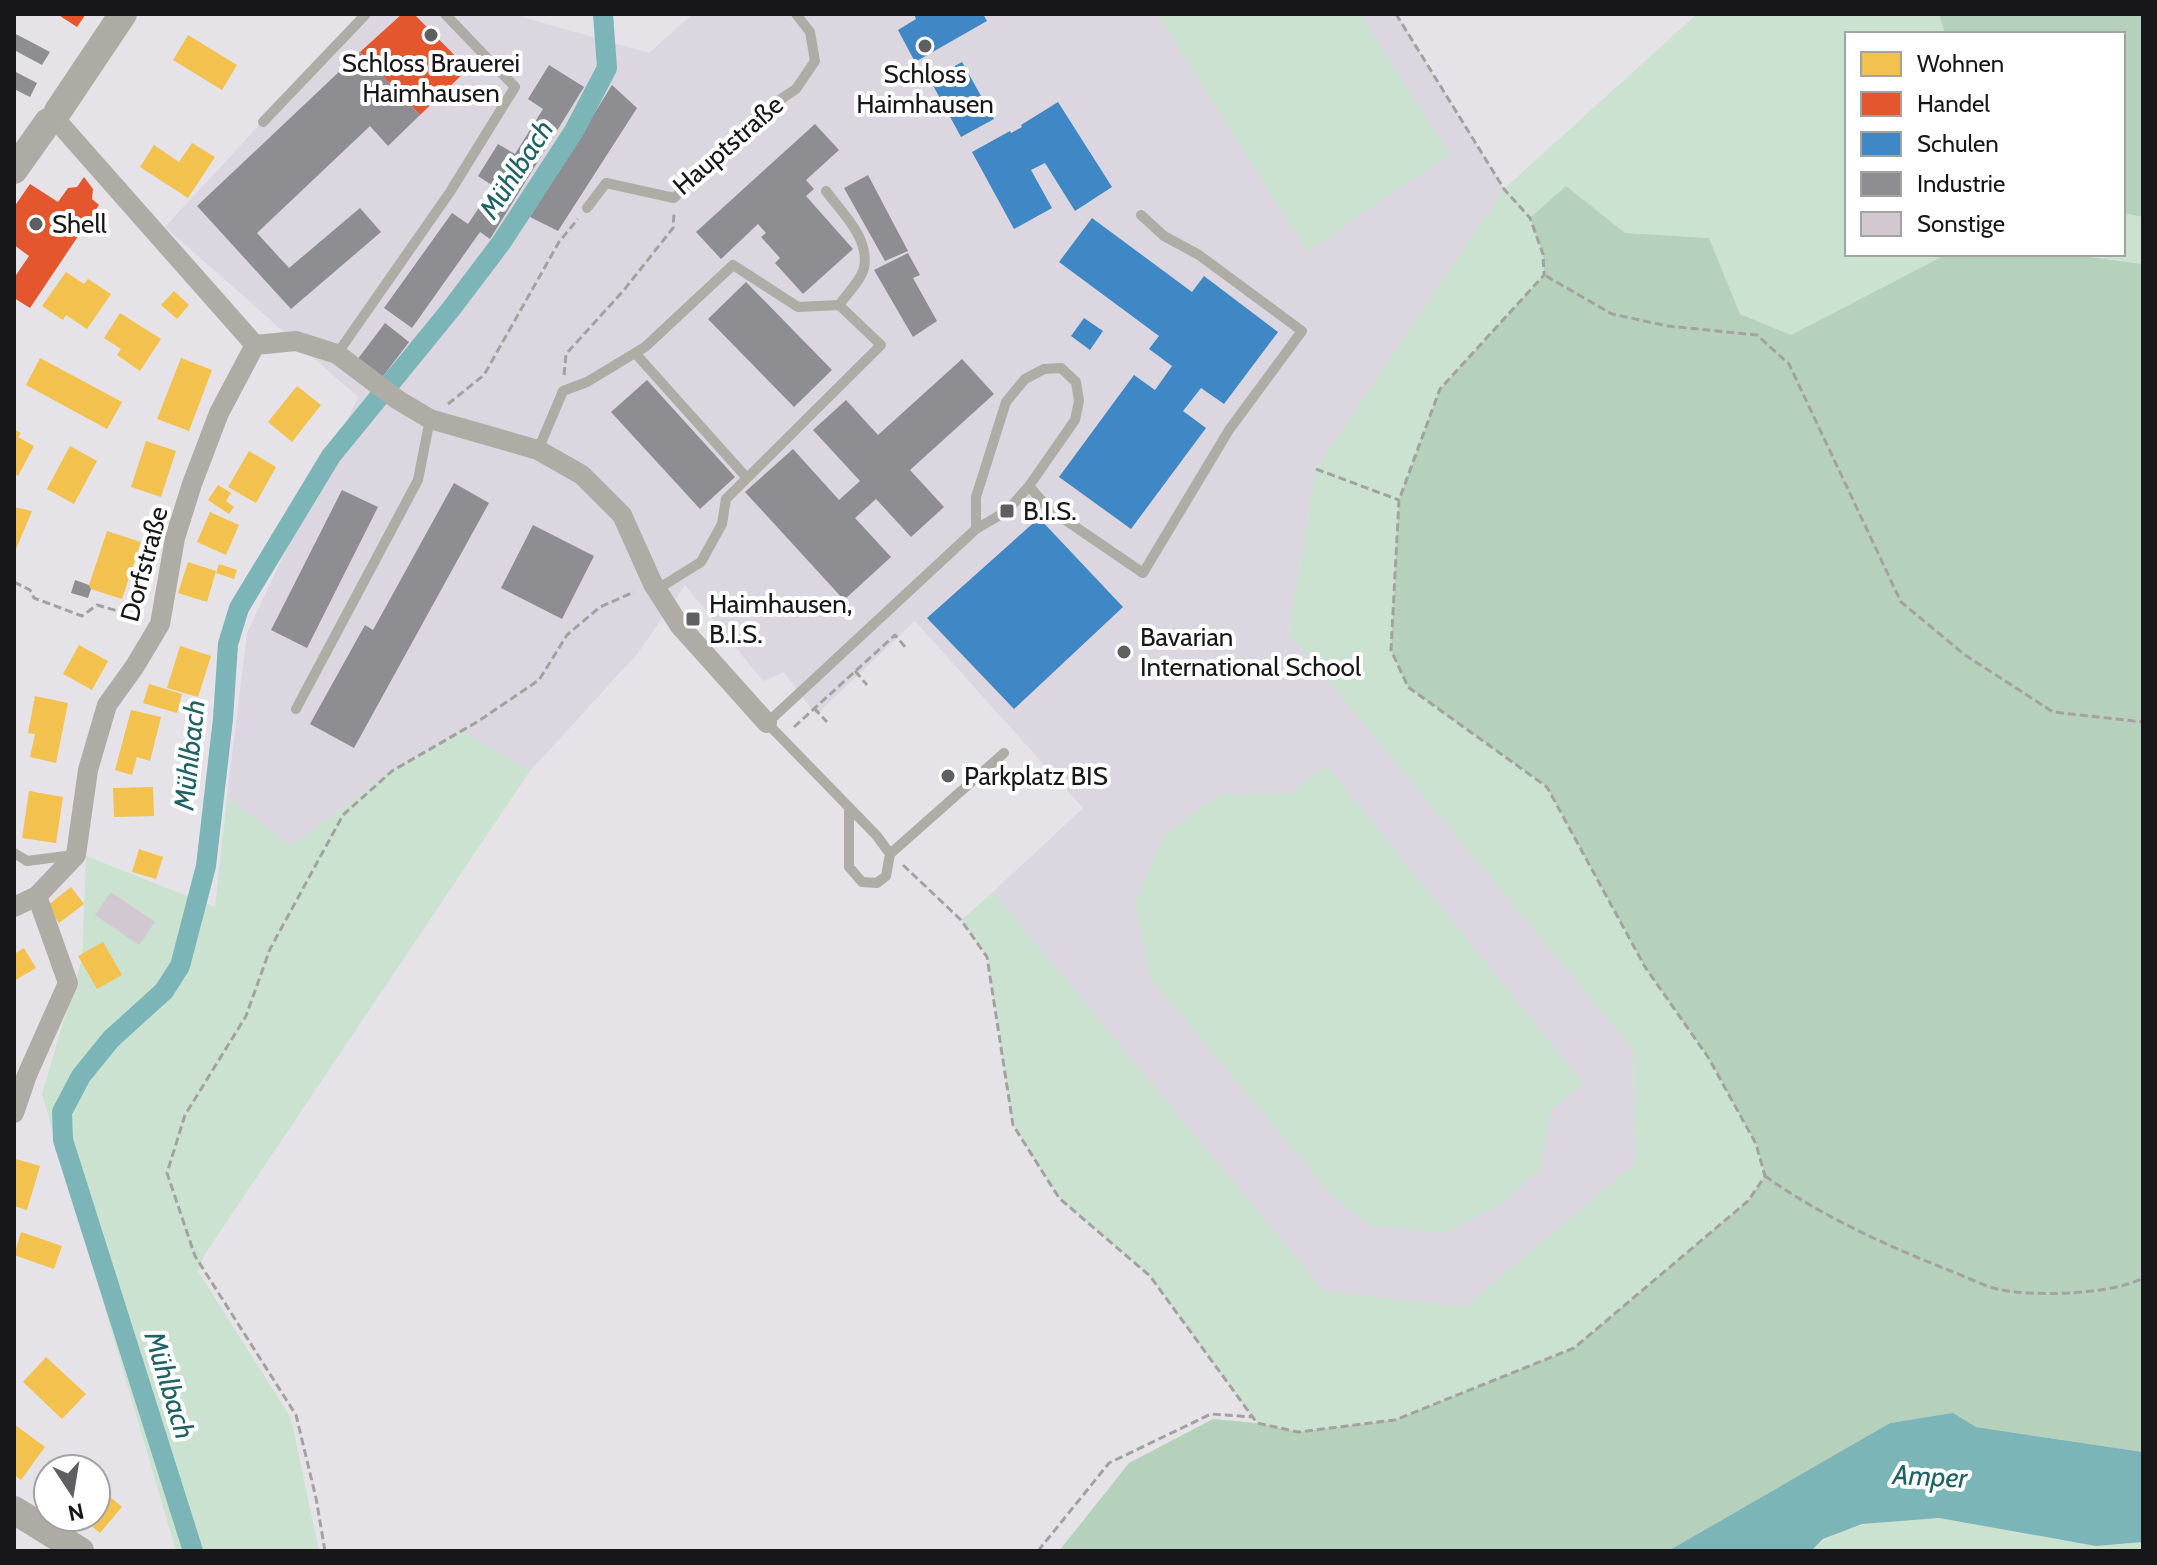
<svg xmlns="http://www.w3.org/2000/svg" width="2157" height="1565" font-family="Cabin,sans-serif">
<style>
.built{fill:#dbd6df}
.green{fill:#cbe2d0}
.forest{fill:#b5d0bb}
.water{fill:#7cb5b7}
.homes{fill:#f2c14e}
.shops{fill:#e4572e}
.schools{fill:#3f88c5}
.industry{fill:#8d8d92}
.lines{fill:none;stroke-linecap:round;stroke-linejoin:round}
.canal{stroke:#7cb5b7;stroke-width:20}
.building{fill:#d2c8d2}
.path{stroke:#a4a2a0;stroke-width:3;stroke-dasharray:8 4;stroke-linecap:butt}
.lane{stroke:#aeaca4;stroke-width:10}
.street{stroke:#aeaca4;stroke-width:20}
.secondary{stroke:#adaba4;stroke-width:28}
.poi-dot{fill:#5f5e60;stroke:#fff;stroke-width:3}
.labels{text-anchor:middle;stroke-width:8;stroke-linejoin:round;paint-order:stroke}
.poi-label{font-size:26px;fill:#171618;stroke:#fff;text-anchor:start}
.street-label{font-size:26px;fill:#171618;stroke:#fff}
.water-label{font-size:28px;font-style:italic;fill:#1e6263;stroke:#fff}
</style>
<rect width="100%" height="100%" fill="#e5e3e7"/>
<path class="built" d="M 362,14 L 512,14 L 649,53 L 693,14 L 1396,14 L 1504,189 L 1316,469 L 1288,633 L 1633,1050 L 1635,1163 L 1465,1307 L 1324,1291 L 993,892 L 1083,808 L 915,621 L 816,715 L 784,672 L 763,681 L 685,585 L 638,653 L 530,771 L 462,731 L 392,771 L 291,846 L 227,797 L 247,633 L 358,397 L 165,227 Z"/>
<path class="green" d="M 1157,14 L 1360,14 L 1450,155 L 1374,205 L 1308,253 Z
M 1697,14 L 1939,14 L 1945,34 L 1847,34 L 1847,254 L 1947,254 L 1791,335 L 1740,314 L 1709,238 L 1625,233 L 1531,218 L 1543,254 L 1544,275 L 1440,389 L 1391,650 L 1408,687 L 1547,787 L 1645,967 L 1708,1057 L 1756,1144 L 1765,1176 L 1748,1201 L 1574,1348 L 1395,1420 L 1298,1432 L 1257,1423 L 1150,1276 L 1059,1198 L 1013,1125 L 987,957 L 961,920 L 993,892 L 1324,1291 L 1465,1307 L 1635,1163 L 1633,1050 L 1288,633 L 1316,469 L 1504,189 Z
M 2123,213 L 2143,217 L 2143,264 L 2067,254 L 2123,254 Z
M 462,731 L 530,771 L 205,1254 L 198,1271 L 291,1418 L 319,1551 L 176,1551 L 42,1094 L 82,959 L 86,856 L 215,907 L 227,797 L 291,846 L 392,771 Z
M 1326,765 L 1584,1084 L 1551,1110 L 1541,1168 L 1503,1203 L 1446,1233 L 1371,1226 L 1332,1196 L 1150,978 L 1135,903 L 1165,834 L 1220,794 L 1291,793 Z
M 1939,1518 L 2096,1546 L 2143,1542 L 2143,1551 L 1811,1551 C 1845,1518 1895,1521 1939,1518 Z"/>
<path class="forest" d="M 1939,14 L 2143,14 L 2143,217 L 2123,213 L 2123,34 L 1945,34 Z
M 1566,186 L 1625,233 L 1709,238 L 1740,314 L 1791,335 L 1947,254 L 2067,254 L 2143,264 L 2143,1452 L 1976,1427 L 1953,1414 L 1890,1423 L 1668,1551 L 1059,1551 L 1129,1463 L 1213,1419 L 1257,1423 L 1298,1432 L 1395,1420 L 1574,1348 L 1748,1201 L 1765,1176 L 1756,1144 L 1708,1057 L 1645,967 L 1547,787 L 1408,687 L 1391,650 L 1399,500 L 1440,389 L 1544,275 L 1543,254 L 1530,218 Z"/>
<path class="water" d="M 1953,1413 L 1976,1427 L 2143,1452 L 2143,1542 L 2096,1546 L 1939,1518 L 1862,1524 L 1823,1539 L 1811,1551 L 1668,1551 L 1890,1423 Z"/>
<path class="homes" d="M 188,35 L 237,65 L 222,90 L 173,60 Z
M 192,143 L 215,157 L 188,198 L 140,167 L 154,145 L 179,162 Z
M 66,272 L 84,284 L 88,279 L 111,294 L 87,329 L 66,315 L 63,320 L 42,306 Z
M 174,291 L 189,305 L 177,319 L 161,305 Z
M 120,313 L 161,339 L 140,371 L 117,355 L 121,349 L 104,338 Z
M 40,358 L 122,402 L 107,429 L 26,385 Z
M 181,358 L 212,370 L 189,431 L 157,419 Z
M 297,386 L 321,405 L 292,442 L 268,422 Z
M 14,429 L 21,433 L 18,437 L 34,446 L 18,476 L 14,473 Z
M 146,441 L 176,451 L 161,497 L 131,487 Z
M 70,446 L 97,461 L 74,504 L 47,489 Z
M 249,451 L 276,467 L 256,503 L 228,487 Z
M 218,485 L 231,493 L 226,501 L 234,507 L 229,514 L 208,500 Z
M 14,507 L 32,511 L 14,554 Z
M 210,512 L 239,525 L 226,555 L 197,542 Z
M 107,531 L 141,542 L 122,599 L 91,589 L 89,585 Z
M 188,562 L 216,571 L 207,602 L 178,593 Z
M 219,564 L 237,570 L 234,579 L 216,573 Z
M 79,645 L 108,661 L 92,690 L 63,674 Z
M 180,646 L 211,656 L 198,697 L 167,688 Z
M 149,684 L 182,694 L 177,713 L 143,703 Z
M 35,696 L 68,703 L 56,763 L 30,757 L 35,734 L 28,733 Z
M 131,710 L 161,717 L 150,761 L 137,757 L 132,775 L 115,770 Z
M 153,787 L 154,816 L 114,817 L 113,788 Z
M 29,791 L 63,797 L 56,843 L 22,838 Z
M 139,849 L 163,857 L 156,879 L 132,872 Z
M 71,887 L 84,904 L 59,923 L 47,906 Z
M 103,942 L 122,975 L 97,989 L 78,956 Z
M 24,948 L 36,968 L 14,981 L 14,954 Z
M 16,1159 L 40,1166 L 27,1210 L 14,1206 Z
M 21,1232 L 62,1246 L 54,1269 L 14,1255 Z
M 46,1357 L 86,1394 L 62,1419 L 23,1382 Z
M 14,1424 L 45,1447 L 21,1480 L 14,1475 Z
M 96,1485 L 122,1507 L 100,1533 L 81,1517 L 96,1517 Z"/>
<path class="shops" d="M 57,14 L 86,14 L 77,27 Z
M 402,14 L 414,14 L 468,69 L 420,115 L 360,52 Z
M 84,177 L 93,189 L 92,199 L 99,205 L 30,308 L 14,298 L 14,278 L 29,256 L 14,245 L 14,207 L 30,184 L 58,202 L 68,188 L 77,187 Z"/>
<path class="schools" d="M 914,14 L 983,14 L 987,21 L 915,62 L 898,30 L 916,19 Z
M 962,62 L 994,119 L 961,137 L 930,80 Z
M 1058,102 L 1112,187 L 1075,211 L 1045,163 L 1031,170 L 1052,208 L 1014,229 L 972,152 L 1010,131 L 1011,133 L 1022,127 L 1021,125 Z
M 1092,218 L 1192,292 L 1204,276 L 1278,332 L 1224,404 L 1201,388 L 1183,411 L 1206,428 L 1131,529 L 1059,477 L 1134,375 L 1155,390 L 1172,366 L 1149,349 L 1159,336 L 1059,262 Z
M 1084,318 L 1103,331 L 1090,350 L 1071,336 Z
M 1039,518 L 1123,607 L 1014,709 L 927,618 Z"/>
<path class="industry" d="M 14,33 L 50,52 L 42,65 L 14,50 Z
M 360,52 L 420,115 L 388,146 L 370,126 L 257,233 L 289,268 L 360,208 L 381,232 L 291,309 L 197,206 Z
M 549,65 L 584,87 L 490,239 L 480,232 L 412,328 L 384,308 L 452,213 L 468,224 L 492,188 L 510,197 L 478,176 L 498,144 L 515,154 L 543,109 L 528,99 Z
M 14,71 L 37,83 L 30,97 L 14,89 Z
M 612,85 L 637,108 L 558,231 L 530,217 Z
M 815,124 L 839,150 L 806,180 L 814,189 L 806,196 L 853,249 L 803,294 L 775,263 L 780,258 L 761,237 L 766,233 L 758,224 L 721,259 L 696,232 Z
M 868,175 L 908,251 L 885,261 L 844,188 Z
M 908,253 L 920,275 L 913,278 L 937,321 L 913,337 L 874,270 Z
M 746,282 L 832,370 L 794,407 L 708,319 Z
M 385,323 L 409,342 L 381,379 L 357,360 Z
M 962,359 L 994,394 L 910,470 L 944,507 L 911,537 L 876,499 L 855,518 L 891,557 L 844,600 L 745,492 L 793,449 L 839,500 L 860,481 L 813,430 L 846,400 L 878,435 Z
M 647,380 L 735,477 L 700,509 L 611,412 Z
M 454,483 L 489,503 L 354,748 L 310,724 L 365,625 L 373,630 Z
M 342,490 L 378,507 L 307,648 L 271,630 Z
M 533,525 L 594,556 L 562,619 L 501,588 Z
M 75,580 L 89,585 L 91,589 L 88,598 L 71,593 Z"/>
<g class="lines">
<path class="canal" d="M 193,1551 L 63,1140 L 62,1112 L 81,1076 L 111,1039 L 164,991 L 180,966 L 206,866 L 223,719 L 228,644 L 239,608 L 331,456 L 451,309 L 501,243 L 574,131 L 607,68 L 603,14"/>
</g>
<path class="building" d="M 111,892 L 155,922 L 139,945 L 95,915 Z"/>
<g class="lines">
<path class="path" d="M 1546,276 L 1612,314 L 1668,326 L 1757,335 L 1789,364 L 1901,602 L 1965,655 L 2053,712 L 2143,722
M 564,375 L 566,354 L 624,290 L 673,228 L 674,214
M 448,404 L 484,375 L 559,242 L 578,219
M 1316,469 L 1399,500
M 14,582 L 30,590 L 34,598 L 82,616 L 97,605 L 142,618
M 855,671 L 867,685
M 814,708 L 827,722
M 794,727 L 895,635 L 907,649
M 903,865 L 961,920 L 987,957 L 1013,1125 L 1059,1198 L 1150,1276 L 1257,1423 L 1298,1432 L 1395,1420 L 1574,1348 L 1748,1201 L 1765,1176 L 1756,1144 L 1708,1057 L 1645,967 L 1547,787 L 1408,687 L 1391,650 L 1399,500 L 1440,389 L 1544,275 L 1543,254 L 1530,218 L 1504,189 L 1396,14
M 1765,1176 C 1821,1216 1887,1246 1951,1271 C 1966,1277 1982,1285 1997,1289 C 2033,1297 2111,1295 2143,1278
M 325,1551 L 316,1498 L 296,1415 L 195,1256 L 167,1173 L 185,1115 L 246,1016 L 270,949 L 343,815 L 392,771 L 477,722 L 539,680 L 567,635 L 600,607 L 634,592
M 1038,1551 L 1109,1463 L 1211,1414 L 1253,1417"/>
<path class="lane" d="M 263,122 L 366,14
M 826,191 C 842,213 870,238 864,268 C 861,280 847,294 839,305
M 587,208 L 606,183 L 674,198 L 760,113 L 796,89 L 815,61 L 810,32 L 796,14
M 635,353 L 747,478
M 337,354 L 450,192 L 515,87 L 445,14
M 538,450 L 563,391 L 587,382 L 645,347 L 733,265 L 798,307 L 839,305
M 1029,486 L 1048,508 L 1143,573 L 1229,430 L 1302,331 L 1199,255 L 1164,236 L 1141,215
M 656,590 L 701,562 L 722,524 L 726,499 L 881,345 L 839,305
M 296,709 L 418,480 L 430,419
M 849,807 L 849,867 L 862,882 L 877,883 L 886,876 L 890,854 L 1004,753
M 14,853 L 27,861 L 74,855
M 890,854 L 877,836 L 767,723 L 976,529 L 1007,511 L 1029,486 L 1075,420 L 1079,401 L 1076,382 L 1061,368 L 1044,369 L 1025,379 L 1006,402 L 976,497 L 976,529"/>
<path class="street" d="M 58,122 L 255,345
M 255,345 L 296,341 L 337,354 L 398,400 L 430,419 L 538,450 L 582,475 L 622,515 L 653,584 L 680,626 L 767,723
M 14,907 L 37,896 L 76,855 L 88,770 L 107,705 L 135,666 L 160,624 L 175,538 L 192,484 L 219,413 L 255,345
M 14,1113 L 27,1075 L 68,983 L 37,896"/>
<path class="secondary" d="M 58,111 L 123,14
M 14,170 L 48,122
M 14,1510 L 80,1551"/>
</g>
<g class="poi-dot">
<circle cx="431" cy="35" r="8"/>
<circle cx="925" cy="46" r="8"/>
<circle cx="36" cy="224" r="8"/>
<rect x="999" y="503" width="16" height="16" rx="4"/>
<rect x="685" y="611" width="16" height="16" rx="4"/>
<circle cx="1124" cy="652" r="8"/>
<circle cx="948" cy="776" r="8"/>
</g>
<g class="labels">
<g class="poi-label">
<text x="431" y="72" text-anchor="middle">Schloss Brauerei<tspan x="431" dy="30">Haimhausen</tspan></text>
<text x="925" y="83" text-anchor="middle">Schloss<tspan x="925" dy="30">Haimhausen</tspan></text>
<text x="52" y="233">Shell</text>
<text x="1023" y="520">B.I.S.</text>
<text x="709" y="613">Haimhausen,<tspan x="709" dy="30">B.I.S.</tspan></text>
<text x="1140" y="646">Bavarian<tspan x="1140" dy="30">International School</tspan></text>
<text x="964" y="785">Parkplatz BIS</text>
</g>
<g class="street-label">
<text transform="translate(728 145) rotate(-41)" y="9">Hauptstraße</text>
<text transform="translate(144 564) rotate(-75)" y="9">Dorfstraße</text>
</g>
<g class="water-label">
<text transform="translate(516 169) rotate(-57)" y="10">Mühlbach</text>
<text transform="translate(189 755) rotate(-84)" y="10">Mühlbach</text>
<text transform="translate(170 1385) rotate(73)" y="10">Mühlbach</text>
<text transform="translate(1930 1476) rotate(3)" y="10">Amper</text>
</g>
</g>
<rect width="2157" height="1565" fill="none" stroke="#171618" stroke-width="32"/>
<rect x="1845" y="32" width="280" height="224" fill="#ffffff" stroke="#a2a2a3" stroke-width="2"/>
<rect x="1861" y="52" width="40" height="24" fill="#f2c14e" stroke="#a2a2a3" stroke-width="2"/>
<text x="1917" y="72" font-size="24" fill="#171618">Wohnen</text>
<rect x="1861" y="92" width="40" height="24" fill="#e4572e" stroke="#a2a2a3" stroke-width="2"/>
<text x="1917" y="112" font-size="24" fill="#171618">Handel</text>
<rect x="1861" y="132" width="40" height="24" fill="#3f88c5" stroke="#a2a2a3" stroke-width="2"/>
<text x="1917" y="152" font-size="24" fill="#171618">Schulen</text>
<rect x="1861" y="172" width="40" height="24" fill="#8d8d92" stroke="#a2a2a3" stroke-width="2"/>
<text x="1917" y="192" font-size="24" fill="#171618">Industrie</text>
<rect x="1861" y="212" width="40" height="24" fill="#d2c8d2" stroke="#a2a2a3" stroke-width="2"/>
<text x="1917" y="232" font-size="24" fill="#171618">Sonstige</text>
<g transform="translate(72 1493) rotate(168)"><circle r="38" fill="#ffffff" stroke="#a2a2a3" stroke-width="2"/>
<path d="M0-6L14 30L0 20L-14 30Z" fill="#5f5e60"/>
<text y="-12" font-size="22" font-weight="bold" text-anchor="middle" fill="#171618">N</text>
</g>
</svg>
